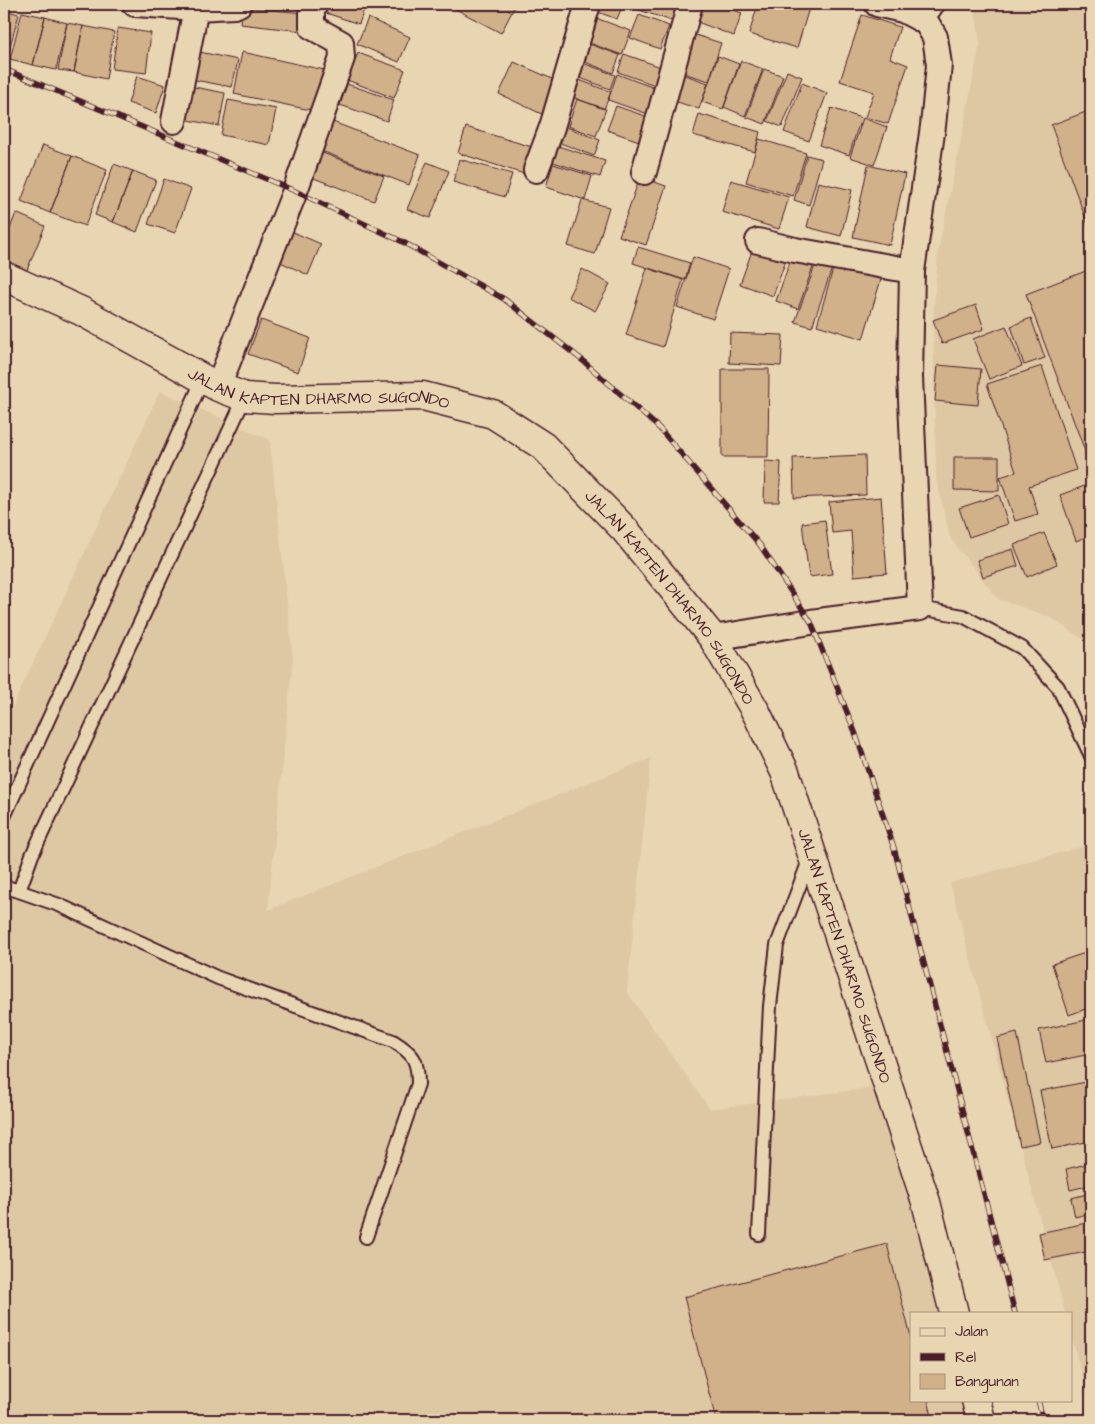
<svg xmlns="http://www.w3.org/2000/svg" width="1095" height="1424" font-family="'Architects Daughter',sans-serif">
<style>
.built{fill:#dec8a4}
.building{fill:#d0b189;stroke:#4a1f2b}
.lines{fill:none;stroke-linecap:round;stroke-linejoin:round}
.lane-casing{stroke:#4a1f2b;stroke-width:16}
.street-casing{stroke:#4a1f2b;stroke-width:28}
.secondary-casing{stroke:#4a1f2b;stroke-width:31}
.lane{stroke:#e8d6b3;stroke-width:12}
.street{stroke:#e8d6b3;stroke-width:24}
.secondary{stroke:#e8d6b3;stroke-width:28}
.rail-casing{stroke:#4a1f2b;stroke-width:5.5}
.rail{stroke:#e8d6b3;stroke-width:4;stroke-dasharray:11;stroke-linecap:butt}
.labels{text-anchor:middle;stroke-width:5;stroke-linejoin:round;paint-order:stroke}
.street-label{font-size:16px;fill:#4a1f2b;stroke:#e8d6b3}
</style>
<rect width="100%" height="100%" fill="#e8d6b3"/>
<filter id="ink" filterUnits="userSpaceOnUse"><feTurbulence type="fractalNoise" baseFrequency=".02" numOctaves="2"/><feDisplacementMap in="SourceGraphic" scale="10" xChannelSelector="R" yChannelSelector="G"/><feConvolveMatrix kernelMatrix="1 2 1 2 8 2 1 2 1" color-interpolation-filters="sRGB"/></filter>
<g filter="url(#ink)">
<path class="built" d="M 974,4 L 1091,4 L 1091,645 L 1050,617 L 998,599 L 950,538 L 936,478 L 933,320 L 938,252 L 980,44 Z
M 160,391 L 270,440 L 293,658 L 268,910 L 651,758 L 627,992 L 710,1109 L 892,1085 L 949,1313 L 911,1313 L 911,1400 L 971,1400 L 976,1420 L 4,1420 L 4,725 Z
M 1091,844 L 1091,1410 L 1071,1335 L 1071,1313 L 1065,1313 L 950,883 Z"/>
<path class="building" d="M 246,4 L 279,4 L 279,8 Z
M 281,4 L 310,4 L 308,11 L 281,6 Z
M 322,4 L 366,4 L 359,24 L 320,11 Z
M 446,4 L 516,4 L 501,33 Z
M 598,4 L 623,4 L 617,19 L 595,11 Z
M 641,4 L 680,4 L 678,23 L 639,10 Z
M 698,4 L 716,4 L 742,13 L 734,36 L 692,20 Z
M 758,4 L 793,4 L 809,8 L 797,48 L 749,34 Z
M 242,7 L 304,13 L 302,31 L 240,24 Z
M 4,10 L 19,14 L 9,50 L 4,48 Z
M 22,12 L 45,17 L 33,65 L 10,59 Z
M 639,15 L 669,26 L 660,49 L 630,38 Z
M 862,15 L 900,27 L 890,58 L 908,65 L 888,124 L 865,117 L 874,92 L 840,81 Z
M 45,17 L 67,23 L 56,70 L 33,65 Z
M 593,17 L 631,31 L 622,55 L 584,41 Z
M 368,18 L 410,37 L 399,62 L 357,44 Z
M 67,23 L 83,26 L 74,72 L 58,70 Z
M 83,26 L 114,32 L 106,79 L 74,72 Z
M 118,28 L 151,33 L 146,73 L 112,69 Z
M 686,32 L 721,43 L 709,81 L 674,70 Z
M 586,43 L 620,55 L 613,73 L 580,60 Z
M 190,50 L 238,60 L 232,87 L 184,78 Z
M 242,52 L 329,71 L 320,112 L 234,94 Z
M 358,53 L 405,70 L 394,98 L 347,80 Z
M 624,54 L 661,67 L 655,85 L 618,72 Z
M 718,56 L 739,64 L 723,109 L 702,102 Z
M 741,61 L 763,69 L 745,116 L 724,107 Z
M 514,62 L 559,82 L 544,115 L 499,94 Z
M 580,62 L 615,75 L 610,89 L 575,76 Z
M 764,69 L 783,76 L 765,124 L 746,117 Z
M 674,71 L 708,83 L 699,109 L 665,98 Z
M 787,71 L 802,77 L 782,127 L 767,121 Z
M 617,74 L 657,89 L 648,114 L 608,100 Z
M 137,76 L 165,85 L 156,113 L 128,103 Z
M 579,80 L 611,92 L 604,109 L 572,97 Z
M 802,83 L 827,93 L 809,141 L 784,132 Z
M 347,84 L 394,100 L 387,121 L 340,105 Z
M 184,85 L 225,93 L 219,126 L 178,118 Z
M 577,99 L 606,109 L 596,136 L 568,126 Z
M 228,100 L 276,109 L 269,145 L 221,135 Z
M 616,106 L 651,118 L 642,142 L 607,130 Z
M 831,108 L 861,118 L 849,155 L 819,145 Z
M 1091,110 L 1091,233 L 1051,125 Z
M 699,114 L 760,132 L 755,152 L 693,135 Z
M 863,118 L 887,127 L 874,165 L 850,157 Z
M 330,121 L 420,155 L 409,185 L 319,150 Z
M 564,126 L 600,140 L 594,156 L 558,142 Z
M 466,127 L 532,147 L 524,174 L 458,153 Z
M 759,139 L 806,153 L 793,196 L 746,182 Z
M 43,145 L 72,156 L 50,213 L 21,201 Z
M 558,146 L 605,161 L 600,177 L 553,162 Z
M 4,149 L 9,152 L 4,162 Z
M 320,152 L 384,176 L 374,201 L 311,177 Z
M 807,155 L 822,159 L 809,205 L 794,200 Z
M 72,156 L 107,170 L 85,226 L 50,213 Z
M 459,159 L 512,174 L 505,197 L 453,182 Z
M 427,162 L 449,171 L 430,218 L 407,209 Z
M 114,164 L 133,171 L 113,222 L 95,215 Z
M 553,164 L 592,176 L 585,200 L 546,187 Z
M 868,165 L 905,174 L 890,245 L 853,237 Z
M 133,171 L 156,180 L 137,232 L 113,222 Z
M 640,177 L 666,186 L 646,245 L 619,236 Z
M 164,179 L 191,189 L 175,233 L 148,224 Z
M 731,180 L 789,197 L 779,229 L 722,212 Z
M 818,182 L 852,190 L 841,236 L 807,227 Z
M 582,200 L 609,207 L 595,254 L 568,246 Z
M 16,213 L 45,226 L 27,270 L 4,260 L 4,244 Z
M 286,229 L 321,244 L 308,275 L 272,258 Z
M 638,247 L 690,263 L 685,280 L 633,263 Z
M 753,248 L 786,260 L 773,296 L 740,284 Z
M 792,256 L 814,264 L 798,309 L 776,301 Z
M 693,257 L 729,269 L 713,319 L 677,307 Z
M 817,260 L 833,265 L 812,327 L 795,322 Z
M 835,262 L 882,276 L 863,339 L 817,325 Z
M 647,268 L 683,280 L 663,347 L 626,335 Z
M 582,269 L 610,284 L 595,311 L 568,297 Z
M 1091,269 L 1091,467 L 1026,294 Z
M 976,305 L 984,329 L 942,344 L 933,320 Z
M 1031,318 L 1045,358 L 1024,365 L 1011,326 Z
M 261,320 L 310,338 L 298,372 L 248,354 Z
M 1006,326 L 1022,366 L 989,379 L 973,339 Z
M 730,333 L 783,335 L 781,366 L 729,363 Z
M 938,365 L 981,369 L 978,405 L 935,401 Z
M 1042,366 L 1076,470 L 1029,486 L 1038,514 L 1015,521 L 1000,477 L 1016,472 L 987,384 Z
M 722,369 L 769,369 L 768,457 L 722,457 Z
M 865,455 L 866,495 L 794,498 L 793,458 Z
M 954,457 L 999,457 L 999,491 L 954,490 Z
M 765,461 L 781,462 L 779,502 L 764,502 Z
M 1087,485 L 1091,497 L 1091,535 L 1076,541 L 1060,495 Z
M 999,495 L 1008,524 L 969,537 L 959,508 Z
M 881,497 L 887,573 L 854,576 L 851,531 L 832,533 L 829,502 Z
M 825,520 L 832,574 L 809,577 L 802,523 Z
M 1044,533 L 1057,564 L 1027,577 L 1014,545 Z
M 1013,549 L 1018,566 L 983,577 L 977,560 Z
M 1088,952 L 1091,962 L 1091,1007 L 1069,1015 L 1052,964 Z
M 1091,1019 L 1091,1054 L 1046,1063 L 1039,1030 Z
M 1017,1033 L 1040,1142 L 1020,1146 L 997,1038 Z
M 1091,1081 L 1091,1141 L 1052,1149 L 1040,1091 Z
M 1091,1163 L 1091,1185 L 1070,1190 L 1066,1169 Z
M 1091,1193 L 1091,1213 L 1075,1217 L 1071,1198 Z
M 1091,1222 L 1091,1251 L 1045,1260 L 1039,1233 Z
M 887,1244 L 911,1337 L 911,1400 L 928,1400 L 933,1420 L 716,1420 L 684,1297 Z"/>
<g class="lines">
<g class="lane-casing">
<path id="lane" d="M 926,22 L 939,4
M 920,608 L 963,616 L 1022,648 L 1058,687 L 1091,756
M 4,817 L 203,379
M 4,886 L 59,905 L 218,978 L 393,1041 C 414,1054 418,1060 418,1084 L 366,1237
M 19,891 L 32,855 L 245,397
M 759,1234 L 770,1006 L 777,945 L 810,858"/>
</g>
<g class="street-casing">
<path id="street" d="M 135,4 L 196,8 L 234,6 L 239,4
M 174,121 L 196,8
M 536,170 L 552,127 L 588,4
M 644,172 L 690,4
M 758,241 L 795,250 L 912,271
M 218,387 L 295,191 L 342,58 L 341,43 L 312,27 L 312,11 L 315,4
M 713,638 L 811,622 L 920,608 L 910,377 L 912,271 L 933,126 L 939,65 L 935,37 L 926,22 L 903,10 L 877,4"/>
</g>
<g class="secondary-casing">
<g id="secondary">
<path id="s1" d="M 4,276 L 81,311 L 218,387 L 245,397 L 275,399 L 423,396 L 493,414 L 543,446 L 625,530 L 713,638 L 756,712 L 785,772 L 926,1202 L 954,1313"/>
<path d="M 976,1400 L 981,1420"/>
</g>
</g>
<use href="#lane" class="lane"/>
<use href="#street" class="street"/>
<use href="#secondary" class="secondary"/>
<g class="rail-casing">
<path id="rail" d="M 4,69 L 295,191 L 401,241 L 504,299 L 582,360 L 659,428 L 760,545 L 811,622 L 855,732 L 894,848 L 1015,1313
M 1038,1400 L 1043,1420"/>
</g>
<use href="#rail" class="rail"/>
</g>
</g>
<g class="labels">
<g class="street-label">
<text dy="6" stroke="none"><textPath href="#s1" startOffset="342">JALAN KAPTEN DHARMO SUGONDO</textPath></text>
<text dy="6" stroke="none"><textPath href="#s1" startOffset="778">JALAN KAPTEN DHARMO SUGONDO</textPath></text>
<text dy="6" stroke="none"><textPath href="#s1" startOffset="1182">JALAN KAPTEN DHARMO SUGONDO</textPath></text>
</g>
</g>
<rect width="1095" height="1424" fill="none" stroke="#e8d6b3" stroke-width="20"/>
<rect x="10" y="10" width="1075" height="1404" fill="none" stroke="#4a1f2b" stroke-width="2" filter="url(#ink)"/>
<rect x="910" y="1312" width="162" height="90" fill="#e8d6b3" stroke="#a98d7d"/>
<rect x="920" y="1328" width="25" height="8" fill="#e8d6b3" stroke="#a98d7d"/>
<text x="955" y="1336" font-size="15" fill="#4a1f2b">Jalan</text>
<rect x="920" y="1353" width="25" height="8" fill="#4a1f2b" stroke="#a98d7d"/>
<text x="955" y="1362" font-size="15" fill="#4a1f2b">Rel</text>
<rect x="920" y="1374" width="25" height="15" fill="#d0b189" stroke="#a98d7d"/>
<text x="955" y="1386" font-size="15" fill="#4a1f2b">Bangunan</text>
</svg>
